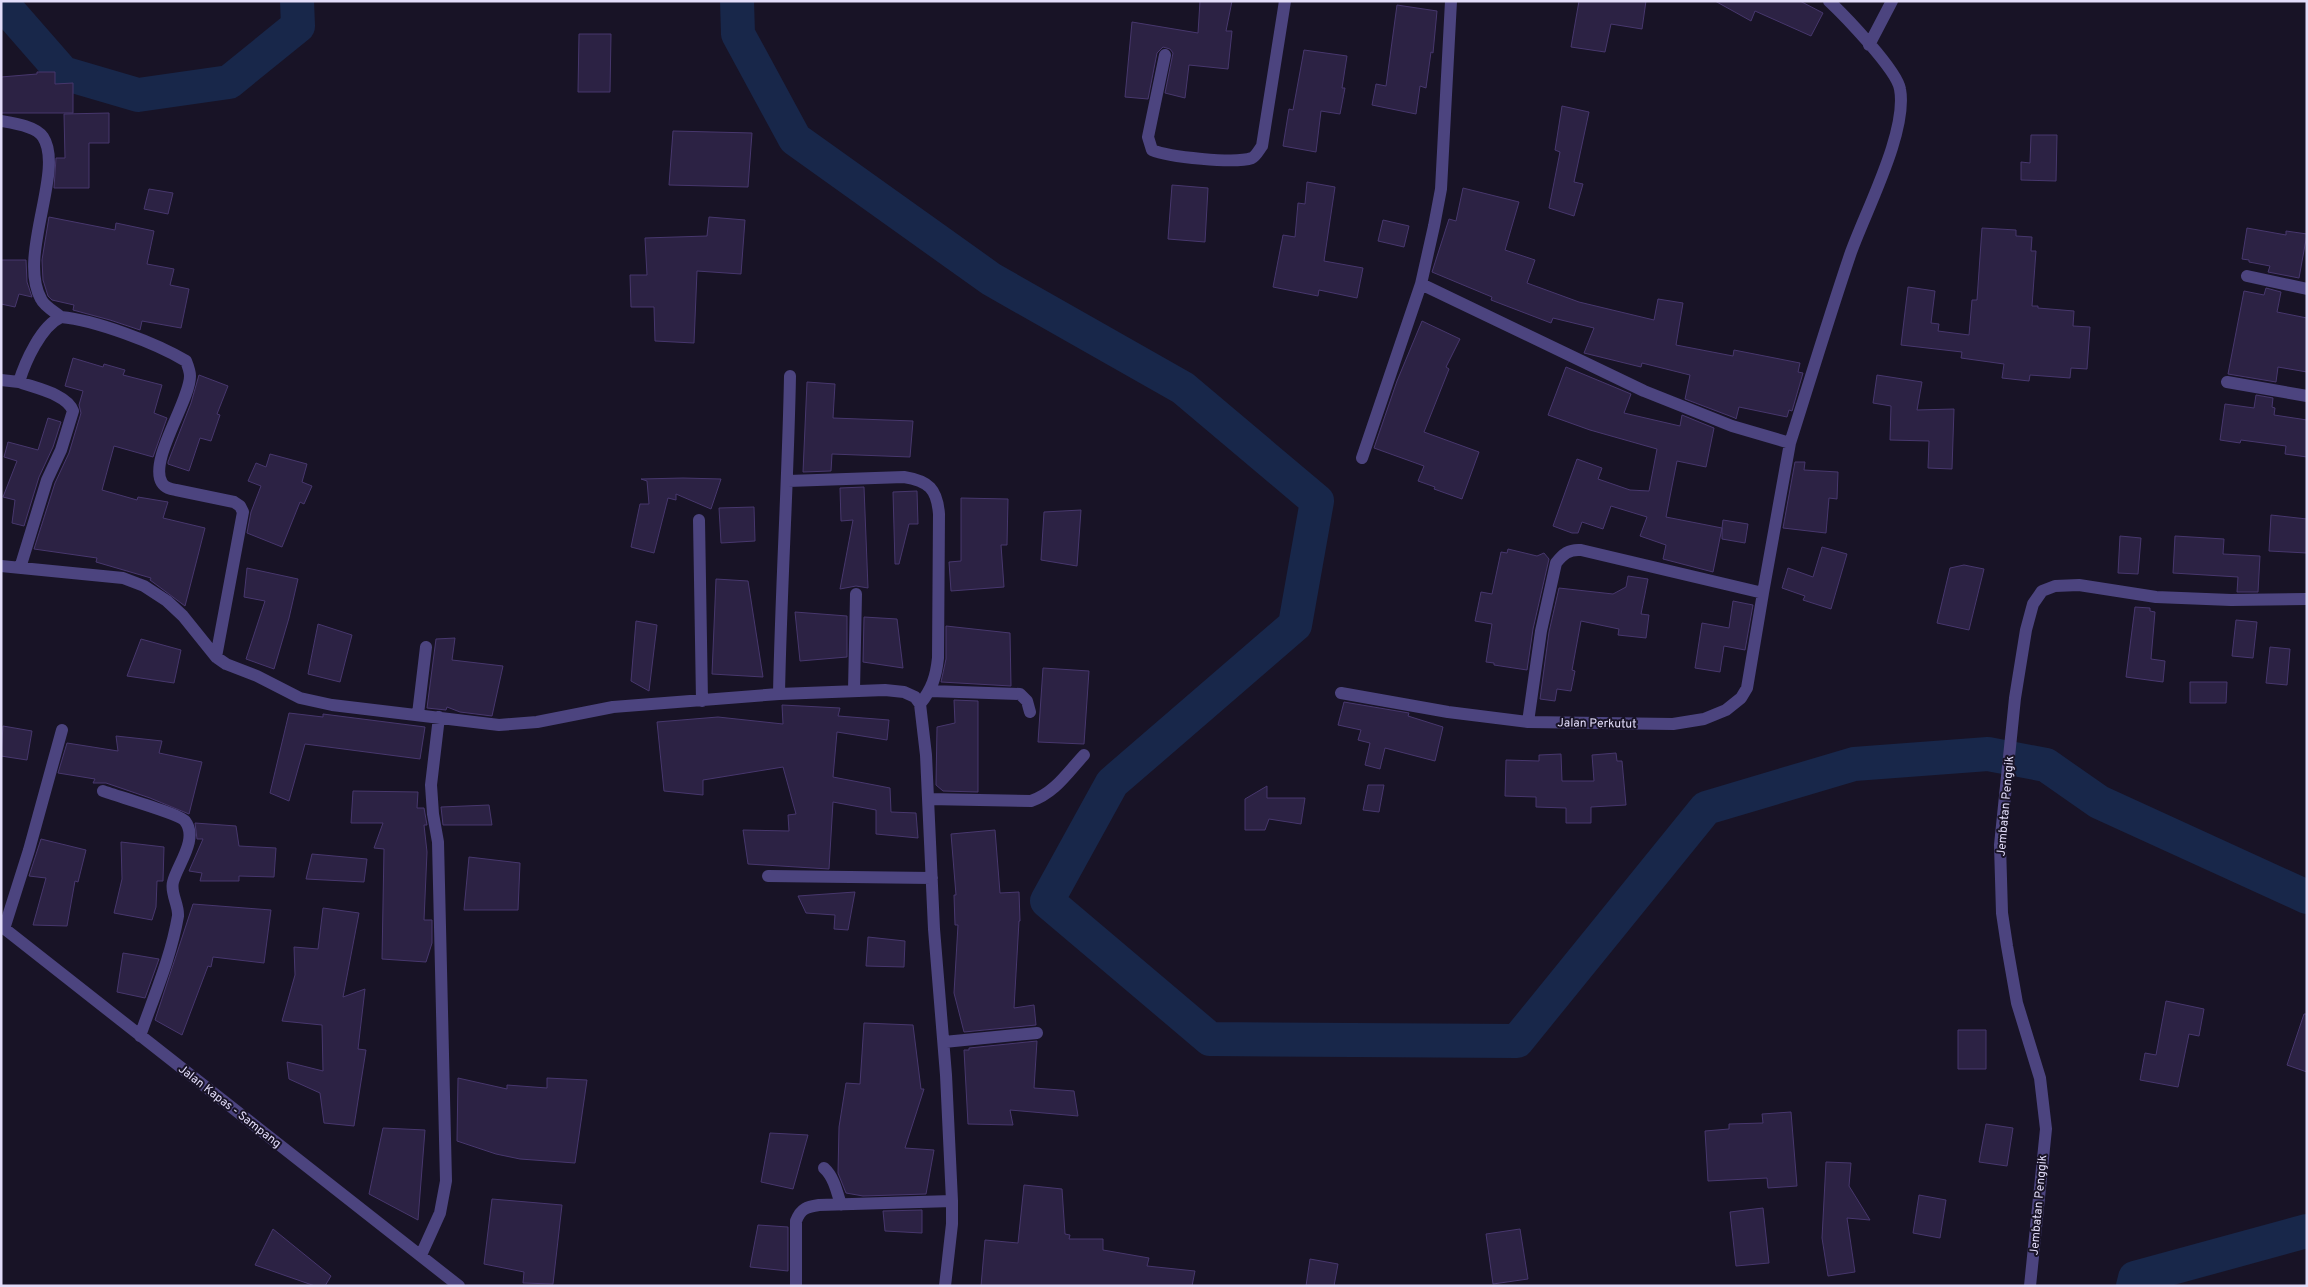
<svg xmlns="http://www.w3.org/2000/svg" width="2308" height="1287" font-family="Overpass,sans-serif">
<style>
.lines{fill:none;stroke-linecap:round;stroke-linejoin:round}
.river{stroke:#18274a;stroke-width:34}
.building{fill:#2c2244;stroke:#47376d}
.minor{stroke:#4c447f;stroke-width:12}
.labels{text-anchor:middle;stroke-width:4;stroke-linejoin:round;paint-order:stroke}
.street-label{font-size:12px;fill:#e3ddfa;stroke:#181326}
</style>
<rect width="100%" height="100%" fill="#181326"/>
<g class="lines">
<path class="river" d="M 737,1 L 738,34 L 795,139 L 991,279 L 1183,388 L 1317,501 L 1295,625 L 1112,783 L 1047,901 L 1210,1039 L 1517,1041 L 1706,808 L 1854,764 L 1988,754 L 2046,765 L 2099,802 L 2307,897
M 1,2 L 63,73 L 138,95 L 229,82 L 298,26 L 297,1
M 2133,1286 L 2135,1278 L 2307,1231"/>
</g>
<path class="building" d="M 1200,1 L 1232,1 L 1226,31 L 1232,31 L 1228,69 L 1189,65 L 1185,98 L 1165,93 L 1173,53 L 1170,49 L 1163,47 L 1157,53 L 1148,99 L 1125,97 L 1132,22 L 1198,33 Z
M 1579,1 L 1646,1 L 1642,29 L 1611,24 L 1605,52 L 1571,47 Z
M 1715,1 L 1800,1 L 1823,13 L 1811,36 L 1755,11 L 1751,21 Z
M 1397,5 L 1437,11 L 1433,53 L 1431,52 L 1426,88 L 1420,86 L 1416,114 L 1372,105 L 1376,84 L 1386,86 Z
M 579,34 L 611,34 L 610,92 L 578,92 Z
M 1304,50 L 1347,56 L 1342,88 L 1345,88 L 1340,114 L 1321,111 L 1316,152 L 1283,146 L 1289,109 L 1293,110 Z
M 37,72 L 55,72 L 55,84 L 73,83 L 73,113 L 1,113 L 1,77 L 37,74 Z
M 1562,106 L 1589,112 L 1574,182 L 1583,184 L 1574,216 L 1549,208 L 1560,152 L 1555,150 Z
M 109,113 L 109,143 L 89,143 L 89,188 L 54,188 L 56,158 L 65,158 L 64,114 Z
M 673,131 L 752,133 L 748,187 L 669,185 Z
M 2031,135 L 2057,135 L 2056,181 L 2021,180 L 2021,162 L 2030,163 Z
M 1307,182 L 1335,187 L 1324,261 L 1363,268 L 1357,298 L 1319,290 L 1318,296 L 1273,287 L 1283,235 L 1295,237 L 1298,203 L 1305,204 Z
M 1172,185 L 1208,188 L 1205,242 L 1168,239 Z
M 1463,188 L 1519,202 L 1505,250 L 1535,260 L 1527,283 L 1579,302 L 1654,320 L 1658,299 L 1683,303 L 1676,345 L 1733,356 L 1734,350 L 1800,363 L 1798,372 L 1803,373 L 1792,411 L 1789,410 L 1787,417 L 1739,407 L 1736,419 L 1735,418 L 1685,399 L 1690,375 L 1642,363 L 1641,367 L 1584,353 L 1594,328 L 1553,318 L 1551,323 L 1491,300 L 1492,297 L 1432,272 L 1449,219 L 1456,221 Z
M 149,189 L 173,193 L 168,214 L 144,209 Z
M 49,217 L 115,230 L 116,223 L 154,231 L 147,264 L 174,269 L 170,285 L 189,289 L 181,328 L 142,321 L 140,330 L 110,320 L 73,310 L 74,305 L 52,300 L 48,296 L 43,280 L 42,260 Z
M 709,217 L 745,220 L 741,274 L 697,271 L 694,343 L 655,341 L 654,307 L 631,307 L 630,275 L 647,275 L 645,238 L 707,236 Z
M 1383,220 L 1409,226 L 1404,247 L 1378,241 Z
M 1982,228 L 2016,230 L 2016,236 L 2032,237 L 2031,251 L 2036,251 L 2032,306 L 2038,306 L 2038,308 L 2074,311 L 2073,326 L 2090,327 L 2087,369 L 2071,368 L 2070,378 L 2030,375 L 2029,381 L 2002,378 L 2004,364 L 1961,358 L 1962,352 L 1901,345 L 1908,287 L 1935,291 L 1931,323 L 1939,324 L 1938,331 L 1969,335 L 1972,300 L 1977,300 Z
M 2247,228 L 2286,235 L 2286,231 L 2307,234 L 2299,278 L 2268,272 L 2270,266 L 2249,262 L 2249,260 L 2242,259 Z
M 1,260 L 26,260 L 27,282 L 32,297 L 19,294 L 15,307 L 1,304 Z
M 2266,288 L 2281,292 L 2277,312 L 2307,318 L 2307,372 L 2278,367 L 2276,382 L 2228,374 L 2244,291 L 2264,295 Z
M 1422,321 L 1460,339 L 1446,367 L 1449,369 L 1424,432 L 1479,452 L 1462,499 L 1434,489 L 1435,487 L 1418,481 L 1424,466 L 1374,448 L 1397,381 Z
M 73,358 L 103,367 L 104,364 L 125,370 L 123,375 L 162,385 L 154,413 L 167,418 L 153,457 L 114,446 L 102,490 L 137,500 L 138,497 L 168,502 L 163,518 L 205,528 L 185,606 L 150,580 L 151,578 L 96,562 L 97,558 L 34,549 L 55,483 L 69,453 L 81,413 L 79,405 L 83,391 L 65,386 Z
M 1566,367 L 1631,394 L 1624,413 L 1680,426 L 1682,415 L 1714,428 L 1706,467 L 1677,461 L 1666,517 L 1722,528 L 1723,520 L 1748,524 L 1745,543 L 1722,539 L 1722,528 L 1713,572 L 1663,559 L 1666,545 L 1640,536 L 1647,517 L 1611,506 L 1603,529 L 1582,522 L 1578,533 L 1572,533 L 1553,526 L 1577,459 L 1602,468 L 1598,479 L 1630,490 L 1649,491 L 1657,449 L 1590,430 L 1548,415 Z
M 199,375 L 228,386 L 217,414 L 220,415 L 211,441 L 200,438 L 189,471 L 168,464 L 168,462 L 191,403 Z
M 1877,375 L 1922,382 L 1917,410 L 1954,409 L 1952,469 L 1928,468 L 1929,441 L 1890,440 L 1891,406 L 1873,403 Z
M 807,382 L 835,384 L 833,418 L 913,421 L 910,457 L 832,454 L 831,471 L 803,472 Z
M 2256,395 L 2273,398 L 2272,407 L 2275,408 L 2274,415 L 2307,420 L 2307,457 L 2285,454 L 2286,446 L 2241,440 L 2240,443 L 2220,440 L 2225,404 L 2254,408 Z
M 48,418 L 61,422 L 53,447 L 39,477 L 24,526 L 12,523 L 15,500 L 3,497 L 17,461 L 4,457 L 8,442 L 38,450 Z
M 270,454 L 307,464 L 302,482 L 312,486 L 304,504 L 300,502 L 282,547 L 247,533 L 251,512 L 261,486 L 248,481 L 256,463 L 266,467 Z
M 1795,462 L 1805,462 L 1804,470 L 1838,472 L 1837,499 L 1829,498 L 1826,533 L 1783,528 Z
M 683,478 L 721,479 L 711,509 L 676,494 L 676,500 L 668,498 L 654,553 L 631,547 L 640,504 L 649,504 L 647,481 L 641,479 Z
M 864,487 L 868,588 L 856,586 L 840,589 L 853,520 L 841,521 L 840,488 Z
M 917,491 L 918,524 L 909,524 L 899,564 L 895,564 L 893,492 Z
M 961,498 L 1008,499 L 1007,545 L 1001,545 L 1004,587 L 951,591 L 949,562 L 961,561 Z
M 754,507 L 755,541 L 721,543 L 719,508 Z
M 1081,510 L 1077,566 L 1041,560 L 1044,512 Z
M 2271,515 L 2307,519 L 2307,553 L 2269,551 Z
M 2120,536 L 2141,538 L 2138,574 L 2118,573 Z
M 2175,536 L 2224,539 L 2223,554 L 2260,556 L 2258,592 L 2237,592 L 2238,577 L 2173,573 Z
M 1822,547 L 1847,554 L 1831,609 L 1803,600 L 1805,596 L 1782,588 L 1788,568 L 1813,577 Z
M 1508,549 L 1537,556 L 1544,553 L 1549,559 L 1533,629 L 1527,670 L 1494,665 L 1494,663 L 1486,662 L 1492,624 L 1475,621 L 1481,592 L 1492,594 L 1501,552 L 1507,553 Z
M 1964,565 L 1984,569 L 1969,630 L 1937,623 L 1950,568 Z
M 247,568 L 298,579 L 289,618 L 274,669 L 246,659 L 265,601 L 244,597 Z
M 1628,576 L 1648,579 L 1641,614 L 1649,615 L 1646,638 L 1618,635 L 1619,629 L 1581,621 L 1572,670 L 1575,671 L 1571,691 L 1557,689 L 1555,701 L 1540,699 L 1549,632 L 1559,588 L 1613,594 L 1626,587 Z
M 716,579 L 748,581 L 763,677 L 712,674 Z
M 1733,601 L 1753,605 L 1745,650 L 1724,646 L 1720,672 L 1695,668 L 1702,623 L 1729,628 Z
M 2135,607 L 2150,608 L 2150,611 L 2155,612 L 2151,659 L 2165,661 L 2163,682 L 2126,677 Z
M 795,612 L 847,616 L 847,657 L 800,661 Z
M 864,617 L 897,619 L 903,668 L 863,662 Z
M 2236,620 L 2257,622 L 2253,658 L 2232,656 Z
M 636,621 L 657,625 L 649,691 L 631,681 Z
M 318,624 L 352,635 L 340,682 L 308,674 Z
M 946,626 L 1010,633 L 1011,686 L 941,682 L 946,659 Z
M 455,638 L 452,660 L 503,666 L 492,716 L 460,712 L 447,707 L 446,710 L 427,708 L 436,639 Z
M 141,639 L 181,650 L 174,683 L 127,676 Z
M 2270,647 L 2290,649 L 2287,685 L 2266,683 Z
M 1043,668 L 1089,671 L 1084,744 L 1038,742 Z
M 2190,682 L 2227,682 L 2226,703 L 2190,703 Z
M 954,700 L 978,701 L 978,792 L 943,791 L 936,785 L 937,727 L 955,723 Z
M 1344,702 L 1409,713 L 1408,716 L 1443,727 L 1435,761 L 1385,748 L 1380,769 L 1365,765 L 1370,743 L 1358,740 L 1361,730 L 1338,725 Z
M 782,705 L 840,708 L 838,716 L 889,720 L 887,740 L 837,732 L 833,777 L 890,788 L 891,812 L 916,813 L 918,838 L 876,834 L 876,810 L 833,802 L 829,869 L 748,864 L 743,830 L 789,831 L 788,815 L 796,814 L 783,767 L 703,780 L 703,795 L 664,791 L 657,722 L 718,717 L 783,724 Z
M 289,713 L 323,717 L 323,714 L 425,727 L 420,759 L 305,744 L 289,801 L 270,793 Z
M 3,726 L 32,731 L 27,760 L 1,756 Z
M 116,736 L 162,741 L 159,753 L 202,762 L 189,814 L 150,798 L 106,783 L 93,783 L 95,779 L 58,773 L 67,743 L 118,751 Z
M 1616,753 L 1617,761 L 1622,761 L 1626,805 L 1591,807 L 1591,823 L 1566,823 L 1566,808 L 1536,807 L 1536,797 L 1505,796 L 1506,760 L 1539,761 L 1539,755 L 1561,754 L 1562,781 L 1594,781 L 1592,755 Z
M 1368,785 L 1384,785 L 1379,812 L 1363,810 Z
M 1267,786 L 1267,798 L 1305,798 L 1301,824 L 1269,819 L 1265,830 L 1245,830 L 1245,799 Z
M 353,791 L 418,792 L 417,808 L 424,808 L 427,825 L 424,825 L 427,852 L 424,920 L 432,920 L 432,943 L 426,962 L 382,959 L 384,849 L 374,848 L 383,823 L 351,823 Z
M 489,805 L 492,825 L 443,825 L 441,807 Z
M 195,823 L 236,826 L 239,846 L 276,848 L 274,877 L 239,876 L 239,881 L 200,881 L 202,873 L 189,871 L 203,839 L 197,839 Z
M 995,830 L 1000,893 L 1019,892 L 1020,921 L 1019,921 L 1014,1008 L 1034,1005 L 1036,1025 L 964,1032 L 954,993 L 958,925 L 955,925 L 954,895 L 956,895 L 951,834 Z
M 41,839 L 86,850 L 78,882 L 75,881 L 67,926 L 33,925 L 46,878 L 29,876 Z
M 121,842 L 164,847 L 163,881 L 157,881 L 156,907 L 152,920 L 114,913 L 122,879 Z
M 312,854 L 367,859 L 364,882 L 306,879 Z
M 469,857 L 520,863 L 518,910 L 464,910 Z
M 855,892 L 848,930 L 834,929 L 835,915 L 806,913 L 798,896 Z
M 193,904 L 271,910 L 264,963 L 213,957 L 211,967 L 208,966 L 182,1035 L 155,1020 Z
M 323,908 L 359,913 L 343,997 L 365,989 L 358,1049 L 366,1050 L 354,1126 L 324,1123 L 320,1093 L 289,1079 L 287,1062 L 323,1071 L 322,1025 L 282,1021 L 295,975 L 294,947 L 318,949 Z
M 868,937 L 905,941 L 904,967 L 866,966 Z
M 123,953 L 159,959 L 145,998 L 117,992 Z
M 2166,1001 L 2204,1009 L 2199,1036 L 2189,1034 L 2178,1087 L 2140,1080 L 2145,1053 L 2156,1055 Z
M 2304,1014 L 2307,1014 L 2307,1072 L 2287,1065 Z
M 864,1023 L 913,1025 L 921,1089 L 924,1089 L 905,1148 L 934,1150 L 926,1194 L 863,1196 L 846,1193 L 838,1173 L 839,1127 L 846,1083 L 860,1084 Z
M 1958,1030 L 1986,1030 L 1986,1069 L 1958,1069 Z
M 1037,1041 L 1034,1088 L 1074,1091 L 1078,1116 L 1010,1110 L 1013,1125 L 968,1124 L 964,1050 L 969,1050 L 969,1048 Z
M 458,1078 L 507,1089 L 507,1085 L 547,1088 L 547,1078 L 587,1080 L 575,1163 L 520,1159 L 496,1154 L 457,1141 Z
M 1791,1112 L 1797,1186 L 1768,1188 L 1767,1178 L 1708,1181 L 1705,1131 L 1729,1129 L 1729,1124 L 1763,1123 L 1762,1114 Z
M 1986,1124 L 2013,1128 L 2007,1166 L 1979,1162 Z
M 383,1128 L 425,1130 L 418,1220 L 369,1194 Z
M 770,1133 L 808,1135 L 793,1189 L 761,1182 Z
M 1826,1162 L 1851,1163 L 1849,1186 L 1870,1220 L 1847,1218 L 1855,1272 L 1828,1276 L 1822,1238 Z
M 1024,1185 L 1062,1189 L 1065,1234 L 1070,1235 L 1069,1239 L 1103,1239 L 1103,1250 L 1149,1258 L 1147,1266 L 1195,1271 L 1192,1286 L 981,1286 L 985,1240 L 1018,1243 Z
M 1919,1195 L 1946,1200 L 1940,1238 L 1913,1233 Z
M 492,1199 L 562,1205 L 553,1284 L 523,1283 L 524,1272 L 484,1264 Z
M 1763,1208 L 1769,1263 L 1736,1266 L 1730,1212 Z
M 922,1210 L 922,1233 L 885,1231 L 883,1211 Z
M 758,1225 L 788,1227 L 788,1271 L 750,1267 Z
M 273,1229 L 331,1276 L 325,1286 L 315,1286 L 255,1265 Z
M 1520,1229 L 1528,1279 L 1493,1284 L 1486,1234 Z
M 1310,1259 L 1338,1264 L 1334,1286 L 1306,1286 Z"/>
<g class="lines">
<path class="minor" d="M 1869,45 L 1892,1
M 1165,55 L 1148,137 L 1152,150 C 1168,157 1235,164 1252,158 C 1256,156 1259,150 1262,146 L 1285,1
M 1,121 C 13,123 36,126 43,137 C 65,170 17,256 41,299 C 44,306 55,312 61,317
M 2247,276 L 2307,289
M 1421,284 L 1644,391 L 1732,426 L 1790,443 C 1810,380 1829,317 1850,255 C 1865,212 1908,132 1900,89 C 1897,70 1844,15 1829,1
M 1,380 L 19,382 C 25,362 41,326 61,317 C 95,320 156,343 186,361 C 188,366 190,371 190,376 C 190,401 148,461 162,483 C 165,488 171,489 176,490 L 234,502 L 240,506 L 243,512 L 216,657
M 19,382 C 35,388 67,394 73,411 L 61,450 L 47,480 L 20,568
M 2227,382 L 2307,396
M 1362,458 L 1421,284 L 1434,226 L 1441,189 L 1451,1
M 788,481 L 904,477 C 929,481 937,489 939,514 L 938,658 C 936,677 932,689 920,704
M 699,520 L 702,701
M 1,566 L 123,578 L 144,586 L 167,601 L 183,616 L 216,657 L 226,664 L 257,676 L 300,698 L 332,705 L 499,725 L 537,722 L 613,707 L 779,694 L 885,690 L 904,692 L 915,697 L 920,704 L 926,755 L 934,929 L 946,1075 L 952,1201 L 952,1224 L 945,1286
M 854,690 L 856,594
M 930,691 L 1020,694 L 1027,701 L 1030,712
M 1341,693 L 1448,712 L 1528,722 L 1673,724 L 1704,719 L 1726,710 L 1741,698 L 1747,688 L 1763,593
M 779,694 C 781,588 788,482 790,376
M 418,714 L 426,647
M 1528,722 L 1541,631 L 1556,563 C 1563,554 1569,549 1581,550 L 1763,593 L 1790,443
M 103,791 C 116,796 180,814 185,821 C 199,839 177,865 173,882 C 170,893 179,905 178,916 C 171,957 154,996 140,1036
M 928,799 L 1031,801 C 1055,793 1068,772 1084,755
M 768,876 L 932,878
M 1,926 L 459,1286
M 4,929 L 29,850 L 62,730
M 944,1042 L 1037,1033
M 824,1168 C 834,1177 837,1192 841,1205
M 421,1255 L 440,1213 L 446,1181 L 438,842 L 433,814 L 431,785 L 439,717
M 796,1286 L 796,1221 C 801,1208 807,1207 819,1205 L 952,1201
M 2030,1286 L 2046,1129 L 2040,1078 L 2017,1003 L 2007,946 L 2002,913 L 2000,845 L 2015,698 L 2026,630 L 2033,604 L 2042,591 L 2055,586 L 2079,585 L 2156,597 L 2231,600 L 2307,599"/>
</g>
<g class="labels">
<g class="street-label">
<text transform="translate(1597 723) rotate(1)" y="4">Jalan Perkutut</text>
<text transform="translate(2005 806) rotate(-85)" y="4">Jembatan Penggik</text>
<text transform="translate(230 1106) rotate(38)" y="4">Jalan Kapas - Sampang</text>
<text transform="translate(2038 1205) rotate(-85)" y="4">Jembatan Penggik</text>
</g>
</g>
<rect width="2308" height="1287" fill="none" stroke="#e3ddfa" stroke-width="5"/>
</svg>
